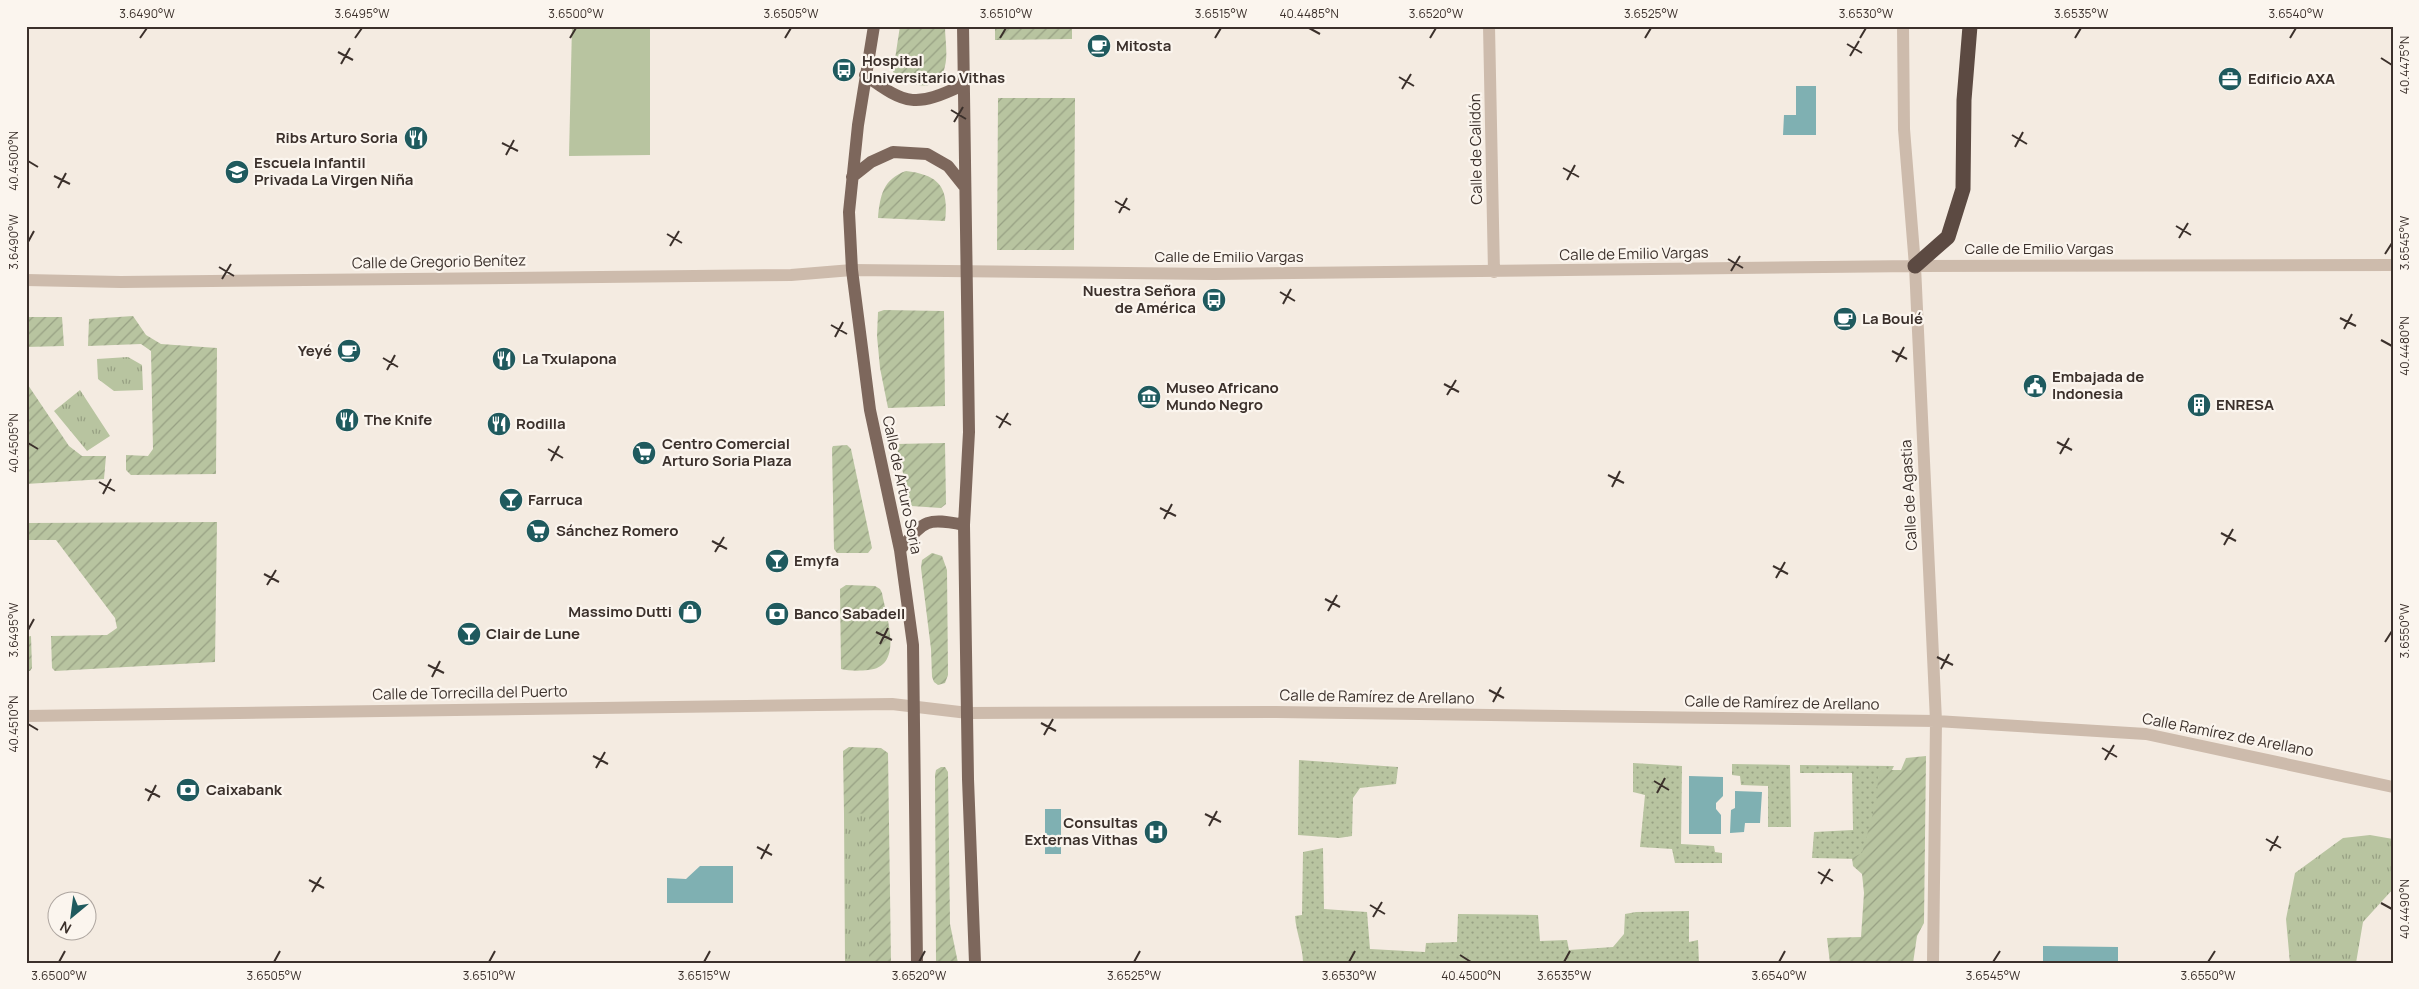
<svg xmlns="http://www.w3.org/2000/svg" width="2419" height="989" font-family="Manrope,sans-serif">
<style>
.grass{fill:url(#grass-dots)}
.park{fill:url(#park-tufts)}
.garden{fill:url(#garden-furrows)}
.pitch{fill:#b8c4a0}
.water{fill:#7fb0b2}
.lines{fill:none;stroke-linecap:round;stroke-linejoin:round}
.minor{stroke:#cdbbac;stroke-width:12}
.major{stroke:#7d675c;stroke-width:12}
.highway{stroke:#5c4a42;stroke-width:15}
.ticks{fill:none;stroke:#3b302b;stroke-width:2}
.labels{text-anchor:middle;stroke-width:4.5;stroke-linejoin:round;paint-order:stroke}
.poi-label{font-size:15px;font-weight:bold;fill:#3b302b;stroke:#fbf5ee;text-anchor:start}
.street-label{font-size:15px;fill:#3b302b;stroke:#fbf5ee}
.neatline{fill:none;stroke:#3b302b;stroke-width:2}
.ticks-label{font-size:12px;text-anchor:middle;fill:#3b302b}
</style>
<defs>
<pattern id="grass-dots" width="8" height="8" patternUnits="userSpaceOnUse" patternTransform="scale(1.25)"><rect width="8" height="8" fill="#b8c4a0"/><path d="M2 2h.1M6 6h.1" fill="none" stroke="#97a083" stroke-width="1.8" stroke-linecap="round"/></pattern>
<pattern id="park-tufts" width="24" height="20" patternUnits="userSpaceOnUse" patternTransform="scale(1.25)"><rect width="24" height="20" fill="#b8c4a0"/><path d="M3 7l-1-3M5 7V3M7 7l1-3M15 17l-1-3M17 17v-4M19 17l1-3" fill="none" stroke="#97a083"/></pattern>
<pattern id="garden-furrows" width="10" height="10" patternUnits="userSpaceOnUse" patternTransform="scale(1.25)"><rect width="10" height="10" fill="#b8c4a0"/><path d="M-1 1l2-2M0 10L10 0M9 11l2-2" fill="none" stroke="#97a083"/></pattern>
</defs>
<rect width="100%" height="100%" fill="#f4ebe1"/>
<path class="grass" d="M 1299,760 L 1398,767 L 1396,784 L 1360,788 L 1353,798 L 1352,836 L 1339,838 L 1298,835 Z
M 1633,763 L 1682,766 L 1681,844 L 1714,846 L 1715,852 L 1722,853 L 1722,863 L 1675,863 L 1672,849 L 1640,847 L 1645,795 L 1633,792 Z
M 1732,764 L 1790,765 L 1791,827 L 1768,827 L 1768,786 L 1741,785 L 1740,776 L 1732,775 Z
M 1800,765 L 1894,766 C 1878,795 1879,833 1859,859 L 1812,858 L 1814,832 L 1853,830 L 1852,773 L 1800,773 Z
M 1323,848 L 1324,909 L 1367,912 L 1370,949 L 1425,952 L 1426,943 L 1457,942 L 1458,914 L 1538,915 L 1540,941 L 1567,940 L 1569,950 L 1613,947 L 1624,934 L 1625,914 L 1636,912 L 1689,911 L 1689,942 L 1698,940 L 1699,963 L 1303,963 C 1303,946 1296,933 1295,916 L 1302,915 L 1303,852 Z"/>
<path class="park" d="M 128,357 L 142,365 L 143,390 L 114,391 L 98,379 L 97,359 Z
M 80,390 L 110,436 L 87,451 L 54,411 Z
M 844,813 L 869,813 L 869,963 L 845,963 Z
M 2370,835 L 2393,839 L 2393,889 L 2363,922 L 2356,963 L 2290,963 L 2286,919 L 2295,873 L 2343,838 Z"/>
<path class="garden" d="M 900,26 L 945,26 C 945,39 948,54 945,66 C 940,95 909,87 893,72 Z
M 995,26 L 1072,26 L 1072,39 L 995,40 Z
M 998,98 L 1075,98 L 1074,250 L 997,250 Z
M 906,171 C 940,175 949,188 945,221 L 878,218 C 880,196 883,179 906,171 Z
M 884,310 L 944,311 L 945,406 L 888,408 L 880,368 L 877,336 L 878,312 Z
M 133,316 L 146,335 L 161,344 L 217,348 L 216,474 L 131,475 L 126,470 L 126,455 L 148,456 L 153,449 L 151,351 L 141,344 L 88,346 L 89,319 Z
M 26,317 L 62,317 L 64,346 L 26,347 Z
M 26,382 L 69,446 L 82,456 L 106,456 L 104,479 L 26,484 Z
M 945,443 L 946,504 L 941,508 L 911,506 L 896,444 Z
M 847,445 L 851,449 L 872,548 L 868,553 L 837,553 L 834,549 L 832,448 L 833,446 Z
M 217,522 L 215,662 L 55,671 L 52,668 L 51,636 L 107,635 L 117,628 L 115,618 L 56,540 L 26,540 L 27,523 Z
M 932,553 L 942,556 L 947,570 L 948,675 L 945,683 L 938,685 L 934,682 L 932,677 L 931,649 L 921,568 L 922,560 Z
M 846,585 L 875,586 L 880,589 L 882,593 C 886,616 905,667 868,670 C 860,671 849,671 841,669 L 840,589 Z
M 31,636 L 32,668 L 30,671 L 26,671 L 26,637 Z
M 849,747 L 881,748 L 888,753 L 891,963 L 869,963 L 869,814 L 844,813 L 843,751 Z
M 1926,756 L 1924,923 L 1917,936 L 1913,963 L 1830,963 L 1827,938 L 1861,937 L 1864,893 L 1862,874 L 1853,866 L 1852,858 L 1862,853 L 1877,799 L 1878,774 L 1882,770 L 1901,770 L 1906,758 Z
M 941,767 L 945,767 L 948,772 L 950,924 L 958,963 L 936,963 L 935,775 L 936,770 Z"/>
<path class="pitch" d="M 572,26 L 650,26 L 650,155 L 569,156 Z"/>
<path class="water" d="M 1796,86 L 1816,86 L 1816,135 L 1783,135 L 1784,115 L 1796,115 Z
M 1689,776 L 1723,777 L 1723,796 L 1716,803 L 1716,809 L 1721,815 L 1721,834 L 1689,834 Z
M 1735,791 L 1762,792 L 1760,823 L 1745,823 L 1744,832 L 1730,833 L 1731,810 L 1735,808 Z
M 1045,809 L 1061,809 L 1061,854 L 1045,854 Z
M 700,866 L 733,866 L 733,903 L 667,903 L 667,878 L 686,879 Z
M 2043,946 L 2118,947 L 2118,963 L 2043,963 Z"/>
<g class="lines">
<path class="minor" d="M 1489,26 L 1494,272
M 1903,26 L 1904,129 L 1915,266 L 1936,721 L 1933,963
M 26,280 L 121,282 L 791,275 L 852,270 L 1214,274 L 1915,266 L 2393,265
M 26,716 L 892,704 L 968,713 L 1276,712 L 1936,721 L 2146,734 L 2393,787"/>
<path class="major" d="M 874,26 L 858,125 L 849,212 L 852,270 L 870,410 L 900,550 L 913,645 L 917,963
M 963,26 L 969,432 L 964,525 L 968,779 L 975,963
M 865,75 C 907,106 916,107 963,85
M 852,177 L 871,162 L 893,152 L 927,154 L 948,166 L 964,186
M 900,550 C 924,521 925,517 964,525"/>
<path class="highway" d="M 1915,266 L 1948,237 L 1963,189 L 1964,100 L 1970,26"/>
</g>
<path class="ticks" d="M 1309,28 L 1320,34M 140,38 L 147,28M 355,38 L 362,28M 570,38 L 576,28M 785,38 L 791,28M 1000,38 L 1006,28M 1215,38 L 1221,28M 1430,38 L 1436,28M 1645,38 L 1651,28M 1860,38 L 1866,28M 2075,38 L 2081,28M 2290,38 L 2296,28M 1847,44 L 1862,53M 338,52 L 353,60M 1850,56 L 1859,41M 2381,58 L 2392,65M 341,64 L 350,48M 1399,77 L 1414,86M 1402,89 L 1411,74M 951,110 L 966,119M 954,122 L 963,107M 2012,135 L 2027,144M 502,143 L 518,151M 2015,147 L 2023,132M 506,155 L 514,140M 28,161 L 38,167M 1563,168 L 1579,177M 54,176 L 70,184M 1567,180 L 1575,165M 58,188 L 66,173M 1115,201 L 1130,210M 1119,213 L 1127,198M 2176,226 L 2191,235M 667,234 L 682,243M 2179,238 L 2188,223M 28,242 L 34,231M 670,246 L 679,231M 2385,254 L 2392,243M 1728,259 L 1743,268M 219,267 L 234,276M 1731,271 L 1740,256M 222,279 L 231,264M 1280,292 L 1295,301M 1283,304 L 1291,289M 2340,318 L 2356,326M 831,325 L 847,334M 2344,329 L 2352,314M 835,337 L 843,322M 2381,340 L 2392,346M 1892,351 L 1907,359M 383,358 L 398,367M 1896,362 L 1904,347M 387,370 L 395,355M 1444,384 L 1459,392M 1447,395 L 1456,380M 996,416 L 1011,425M 999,428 L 1008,413M 2057,442 L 2072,450M 28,443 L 38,449M 548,449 L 563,458M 2060,454 L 2069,438M 551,461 L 559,446M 1608,475 L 1624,483M 99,482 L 115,491M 1612,487 L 1620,471M 103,494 L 111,479M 1160,508 L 1176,516M 1164,519 L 1172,504M 2221,533 L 2236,541M 712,541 L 727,549M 2224,545 L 2233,529M 715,552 L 724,537M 1773,566 L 1788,574M 264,574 L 279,582M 1776,578 L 1785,562M 267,585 L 276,570M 1325,599 L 1340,607M 1328,611 L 1337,595M 28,630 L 34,619M 876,632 L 892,640M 2385,642 L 2392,631M 880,644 L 888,628M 1937,657 L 1953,665M 428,665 L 444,673M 1941,669 L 1949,654M 432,677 L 440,661M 1489,690 L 1504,698M 1493,702 L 1501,687M 1041,723 L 1056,731M 28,724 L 38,730M 1044,735 L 1053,719M 2102,748 L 2117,757M 593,756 L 608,764M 2105,760 L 2114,745M 596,768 L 605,752M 1654,781 L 1669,790M 145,789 L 160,797M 1657,793 L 1665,778M 148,801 L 156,785M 1205,814 L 1221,822M 1209,826 L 1217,811M 2266,839 L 2281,848M 757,847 L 772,855M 2270,851 L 2278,836M 761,859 L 769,844M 1818,872 L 1833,881M 309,880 L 324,888M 1821,884 L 1830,869M 312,892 L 321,877M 2381,903 L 2392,909M 1370,905 L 1385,914M 1373,917 L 1382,902M 1460,955 L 1471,962M 59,962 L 65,951M 274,962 L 280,951M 489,962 L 495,951M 704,962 L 710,951M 919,962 L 925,951M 1134,962 L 1140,951M 1349,962 L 1355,951M 1564,962 L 1570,951M 1779,962 L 1785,951M 1993,962 L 2000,951M 2208,962 L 2215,951"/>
<defs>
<g id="cafe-disc" transform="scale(1.25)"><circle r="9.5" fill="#1f5a5e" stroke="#fbf5ee"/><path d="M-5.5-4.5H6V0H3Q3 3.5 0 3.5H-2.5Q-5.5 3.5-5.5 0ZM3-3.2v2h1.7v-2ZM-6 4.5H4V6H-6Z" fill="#fff"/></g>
<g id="bus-disc" transform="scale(1.25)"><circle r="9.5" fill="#1f5a5e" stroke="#fbf5ee"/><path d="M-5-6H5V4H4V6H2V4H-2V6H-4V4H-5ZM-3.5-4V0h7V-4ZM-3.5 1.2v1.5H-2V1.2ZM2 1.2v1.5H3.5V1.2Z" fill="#fff"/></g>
<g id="office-disc" transform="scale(1.25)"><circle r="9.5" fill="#1f5a5e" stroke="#fbf5ee"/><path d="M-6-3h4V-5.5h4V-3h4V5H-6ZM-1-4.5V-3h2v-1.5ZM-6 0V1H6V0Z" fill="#fff"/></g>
<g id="restaurant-disc" transform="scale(1.25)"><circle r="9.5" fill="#1f5a5e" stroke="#fbf5ee"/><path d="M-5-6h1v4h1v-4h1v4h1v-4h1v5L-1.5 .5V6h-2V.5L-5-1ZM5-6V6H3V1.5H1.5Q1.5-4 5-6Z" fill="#fff"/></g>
<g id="school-disc" transform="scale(1.25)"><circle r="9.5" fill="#1f5a5e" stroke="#fbf5ee"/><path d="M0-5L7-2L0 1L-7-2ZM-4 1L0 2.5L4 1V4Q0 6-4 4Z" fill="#fff"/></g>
<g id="civic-disc" transform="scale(1.25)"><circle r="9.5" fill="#1f5a5e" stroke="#fbf5ee"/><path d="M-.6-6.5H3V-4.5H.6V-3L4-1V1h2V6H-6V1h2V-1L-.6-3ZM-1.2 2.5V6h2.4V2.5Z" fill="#fff"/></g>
<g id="museum-disc" transform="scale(1.25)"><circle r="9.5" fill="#1f5a5e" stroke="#fbf5ee"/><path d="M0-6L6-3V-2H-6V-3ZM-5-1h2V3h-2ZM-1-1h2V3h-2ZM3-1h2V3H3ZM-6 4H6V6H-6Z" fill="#fff"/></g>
<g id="building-disc" transform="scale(1.25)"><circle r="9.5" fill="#1f5a5e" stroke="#fbf5ee"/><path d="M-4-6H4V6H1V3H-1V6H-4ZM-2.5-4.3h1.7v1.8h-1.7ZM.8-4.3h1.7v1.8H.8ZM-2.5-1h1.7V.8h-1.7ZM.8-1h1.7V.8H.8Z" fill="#fff"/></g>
<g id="supermarket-disc" transform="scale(1.25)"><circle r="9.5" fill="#1f5a5e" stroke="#fbf5ee"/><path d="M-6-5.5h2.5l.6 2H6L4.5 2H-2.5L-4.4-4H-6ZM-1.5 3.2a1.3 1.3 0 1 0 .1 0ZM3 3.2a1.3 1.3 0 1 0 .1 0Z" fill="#fff"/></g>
<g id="bar-disc" transform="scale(1.25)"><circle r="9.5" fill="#1f5a5e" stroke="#fbf5ee"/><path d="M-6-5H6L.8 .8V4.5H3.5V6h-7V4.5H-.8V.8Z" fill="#fff"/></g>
<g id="shop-disc" transform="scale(1.25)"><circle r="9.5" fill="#1f5a5e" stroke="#fbf5ee"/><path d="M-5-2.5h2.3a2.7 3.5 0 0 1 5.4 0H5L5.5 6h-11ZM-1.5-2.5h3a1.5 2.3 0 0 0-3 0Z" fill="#fff"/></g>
<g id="bank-disc" transform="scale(1.25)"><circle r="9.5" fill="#1f5a5e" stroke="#fbf5ee"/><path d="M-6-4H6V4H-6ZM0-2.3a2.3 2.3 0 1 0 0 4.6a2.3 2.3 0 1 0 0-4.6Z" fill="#fff"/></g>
<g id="hospital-disc" transform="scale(1.25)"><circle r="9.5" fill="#1f5a5e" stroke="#fbf5ee"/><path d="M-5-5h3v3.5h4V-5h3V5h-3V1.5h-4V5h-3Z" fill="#fff"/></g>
</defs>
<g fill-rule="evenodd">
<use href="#cafe-disc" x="1099" y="46"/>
<use href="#bus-disc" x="844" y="70"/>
<use href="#office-disc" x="2230" y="79"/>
<use href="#restaurant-disc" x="416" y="138"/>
<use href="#school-disc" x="237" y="172"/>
<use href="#bus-disc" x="1214" y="300"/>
<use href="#cafe-disc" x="1845" y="319"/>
<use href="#cafe-disc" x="349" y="351"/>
<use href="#restaurant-disc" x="504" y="359"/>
<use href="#civic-disc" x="2035" y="386"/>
<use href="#museum-disc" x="1149" y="397"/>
<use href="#building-disc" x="2199" y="405"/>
<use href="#restaurant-disc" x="347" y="420"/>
<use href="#restaurant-disc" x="499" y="424"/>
<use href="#supermarket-disc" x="644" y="453"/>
<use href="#bar-disc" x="511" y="500"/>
<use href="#supermarket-disc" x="538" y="531"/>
<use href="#bar-disc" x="777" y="561"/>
<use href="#shop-disc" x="690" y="612"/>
<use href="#bank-disc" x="777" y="614"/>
<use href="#bar-disc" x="469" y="634"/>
<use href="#bank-disc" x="188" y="790"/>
<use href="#hospital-disc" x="1156" y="832"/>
</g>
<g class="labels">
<g class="poi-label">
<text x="1116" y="51">Mitosta</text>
<text x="862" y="66">Hospital<tspan x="862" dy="17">Universitario Vithas</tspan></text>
<text x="2248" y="84">Edificio AXA</text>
<text x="398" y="143" text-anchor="end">Ribs Arturo Soria</text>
<text x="254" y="168">Escuela Infantil<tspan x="254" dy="17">Privada La Virgen Niña</tspan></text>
<text x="1196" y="296" text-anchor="end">Nuestra Señora<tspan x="1196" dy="17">de América</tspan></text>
<text x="1862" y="324">La Boulé</text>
<text x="332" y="356" text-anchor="end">Yeyé</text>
<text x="522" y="364">La Txulapona</text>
<text x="2052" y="382">Embajada de<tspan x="2052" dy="17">Indonesia</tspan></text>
<text x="1166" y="393">Museo Africano<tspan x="1166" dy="17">Mundo Negro</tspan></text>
<text x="2216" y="410">ENRESA</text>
<text x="364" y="425">The Knife</text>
<text x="516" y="429">Rodilla</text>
<text x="662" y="449">Centro Comercial<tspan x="662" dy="17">Arturo Soria Plaza</tspan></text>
<text x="528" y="505">Farruca</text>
<text x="556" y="536">Sánchez Romero</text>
<text x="794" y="566">Emyfa</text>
<text x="672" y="617" text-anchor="end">Massimo Dutti</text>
<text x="794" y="619">Banco Sabadell</text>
<text x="486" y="639">Clair de Lune</text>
<text x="206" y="795">Caixabank</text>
<text x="1138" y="828" text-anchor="end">Consultas<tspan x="1138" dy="17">Externas Vithas</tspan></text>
</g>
<g class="street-label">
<text transform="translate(1476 149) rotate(-91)" y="5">Calle de Calidón</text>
<text x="2039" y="254">Calle de Emilio Vargas</text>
<text transform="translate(1634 254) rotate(-1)" y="5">Calle de Emilio Vargas</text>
<text x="1229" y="262">Calle de Emilio Vargas</text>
<text transform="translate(439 262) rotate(-1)" y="5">Calle de Gregorio Benítez</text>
<text transform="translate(902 485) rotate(78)" y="5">Calle de Arturo Soria</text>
<text transform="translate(1909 495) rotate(-93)" y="5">Calle de Agastia</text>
<text transform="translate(470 693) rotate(-1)" y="5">Calle de Torrecilla del Puerto</text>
<text transform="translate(1377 697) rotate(1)" y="5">Calle de Ramírez de Arellano</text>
<text transform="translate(1782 703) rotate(1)" y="5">Calle de Ramírez de Arellano</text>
<text transform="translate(2228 735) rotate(11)" y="5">Calle Ramírez de Arellano</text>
</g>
</g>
<rect width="2419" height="989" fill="none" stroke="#fbf5ee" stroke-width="55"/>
<g transform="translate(72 916) rotate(209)"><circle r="24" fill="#fbf5ee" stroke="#aea6a0"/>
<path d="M0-4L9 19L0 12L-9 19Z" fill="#1f5a5e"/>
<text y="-8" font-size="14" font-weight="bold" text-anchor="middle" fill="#3b302b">N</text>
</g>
<rect x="28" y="28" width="2364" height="934" class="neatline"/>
<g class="ticks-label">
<text x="147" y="18">3.6490°W</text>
<text x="362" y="18">3.6495°W</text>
<text x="576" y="18">3.6500°W</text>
<text x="791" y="18">3.6505°W</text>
<text x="1006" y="18">3.6510°W</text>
<text x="1221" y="18">3.6515°W</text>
<text x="1309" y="18">40.4485°N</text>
<text x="1436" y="18">3.6520°W</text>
<text x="1651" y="18">3.6525°W</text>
<text x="1866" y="18">3.6530°W</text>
<text x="2081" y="18">3.6535°W</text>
<text x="2296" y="18">3.6540°W</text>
<text transform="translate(2405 65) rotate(-90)" y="4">40.4475°N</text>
<text transform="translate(14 161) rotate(-90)" y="4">40.4500°N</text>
<text transform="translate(14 242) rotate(-90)" y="4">3.6490°W</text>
<text transform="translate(2405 243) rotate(-90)" y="4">3.6545°W</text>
<text transform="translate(2405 346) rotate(-90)" y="4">40.4480°N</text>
<text transform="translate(14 443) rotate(-90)" y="4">40.4505°N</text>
<text transform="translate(14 630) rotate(-90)" y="4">3.6495°W</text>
<text transform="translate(2405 631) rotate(-90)" y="4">3.6550°W</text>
<text transform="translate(14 724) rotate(-90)" y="4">40.4510°N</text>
<text transform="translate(2405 909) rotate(-90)" y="4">40.4490°N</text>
<text x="59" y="980">3.6500°W</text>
<text x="274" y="980">3.6505°W</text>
<text x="489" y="980">3.6510°W</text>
<text x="704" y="980">3.6515°W</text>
<text x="919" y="980">3.6520°W</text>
<text x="1134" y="980">3.6525°W</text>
<text x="1349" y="980">3.6530°W</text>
<text x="1471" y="980">40.4500°N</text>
<text x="1564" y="980">3.6535°W</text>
<text x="1779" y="980">3.6540°W</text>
<text x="1993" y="980">3.6545°W</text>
<text x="2208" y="980">3.6550°W</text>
</g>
</svg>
